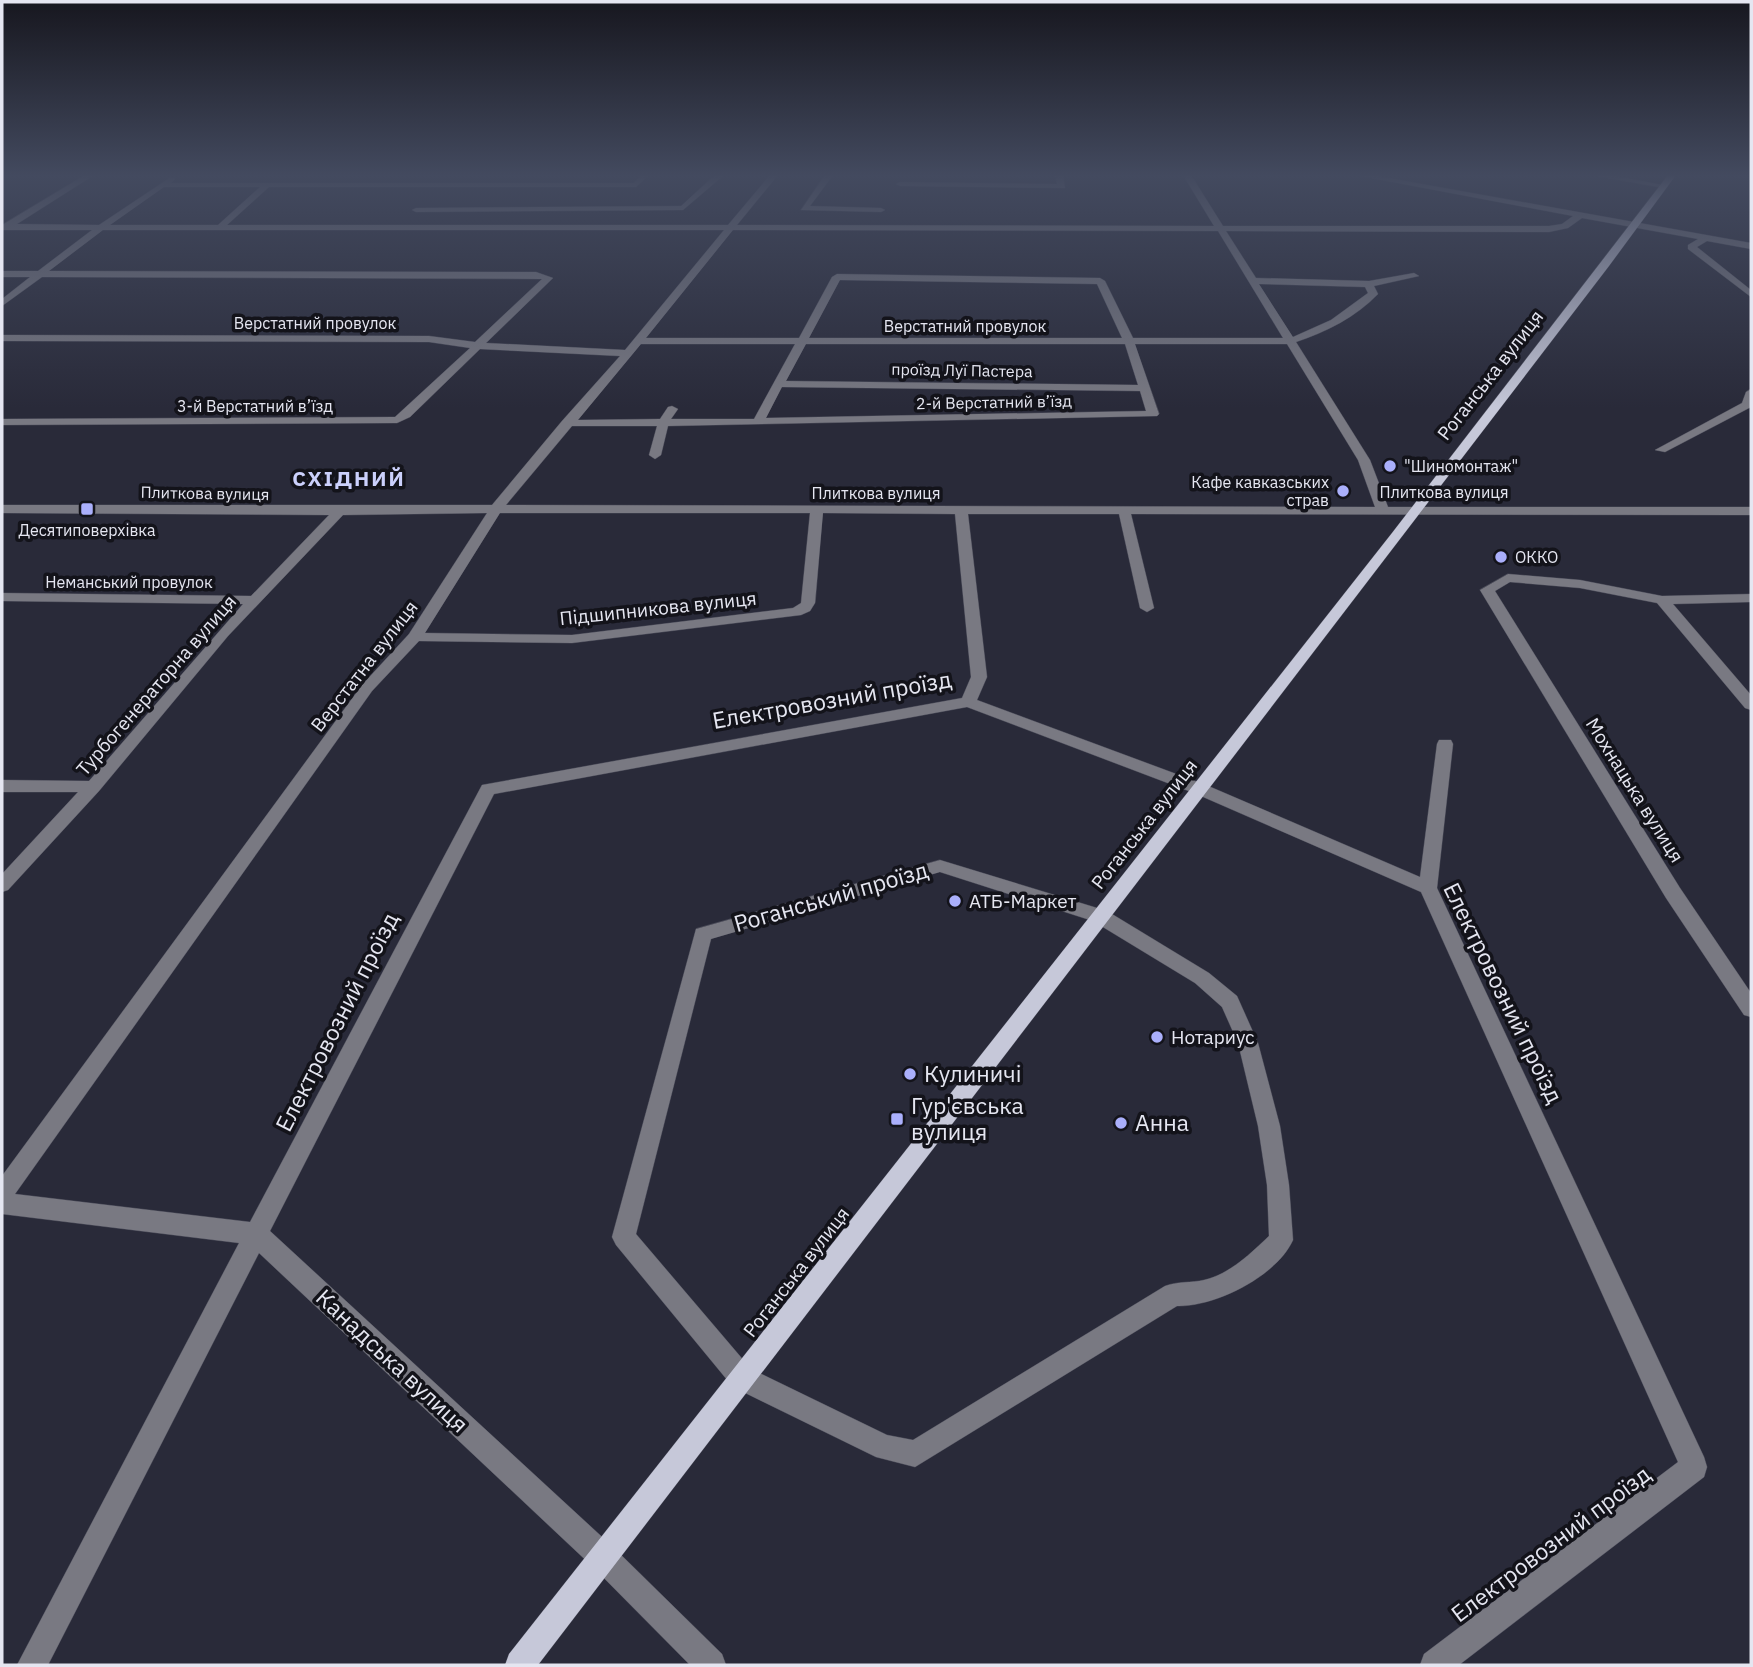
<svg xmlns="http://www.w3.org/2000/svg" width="1753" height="1667" font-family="'IBM Plex Sans',sans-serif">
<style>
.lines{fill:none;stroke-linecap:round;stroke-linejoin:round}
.minor-casing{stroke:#474856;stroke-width:1}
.major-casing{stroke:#474856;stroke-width:1}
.minor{fill:#797982;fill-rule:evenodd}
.major{fill:#c6c8d9;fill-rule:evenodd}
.poi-dot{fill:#aaaffb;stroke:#13131a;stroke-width:2.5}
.labels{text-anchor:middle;stroke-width:7;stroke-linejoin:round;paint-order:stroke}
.far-street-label{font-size:16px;fill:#e5e6f1;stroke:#13131a}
.far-poi-label{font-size:16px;fill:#e5e6f1;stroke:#13131a;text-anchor:start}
.street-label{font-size:19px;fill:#e5e6f1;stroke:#13131a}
.poi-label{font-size:19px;fill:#e5e6f1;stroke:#13131a;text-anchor:start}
.far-district-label{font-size:21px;font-weight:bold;letter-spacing:2px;fill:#cbd0fb;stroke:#13131a}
.near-street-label{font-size:23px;fill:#e5e6f1;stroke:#13131a}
.near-poi-label{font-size:23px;fill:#e5e6f1;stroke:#13131a;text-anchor:start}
</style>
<rect width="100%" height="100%" fill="#292a39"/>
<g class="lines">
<g class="minor-casing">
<path id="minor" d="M 85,175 L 94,175 L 17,224 L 99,225 L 171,177 L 175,179 L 171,183 L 634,183 L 641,175 L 649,175 L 636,187 L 269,187 L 227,225 L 728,225 L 770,175 L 778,175 L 737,225 L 1214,226 L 1183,175 L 1191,175 L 1223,226 L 1549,226 L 1562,224 L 1573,216 L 1355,175 L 1372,175 L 1751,243 L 1751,249 L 1707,241 L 1697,247 L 1751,290 L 1751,297 L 1688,249 L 1688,245 L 1698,239 L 1582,218 L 1568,228 L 1549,232 L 1226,231 L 1256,278 L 1369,281 L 1414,273 L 1419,276 L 1374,286 L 1378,294 C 1356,317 1326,332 1296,342 L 1370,460 L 1388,507 L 1751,507 L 1751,515 L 1131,514 L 1154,608 L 1147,612 L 1140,608 L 1119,514 L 968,514 L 987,677 L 977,700 L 1206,785 L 1420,877 L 1437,744 L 1439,740 L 1451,740 L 1453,744 L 1437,888 L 1704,1457 L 1707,1467 L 1704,1477 L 1459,1665 L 1420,1665 L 1424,1654 L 1678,1462 L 1421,892 L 1194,793 L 967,707 L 494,794 L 270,1231 L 613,1547 L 722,1654 L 726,1665 L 690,1665 L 593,1567 L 259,1253 L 48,1665 L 17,1665 L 239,1243 L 2,1214 L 2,1176 L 362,685 L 409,634 L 487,513 L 343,515 L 228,636 L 99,791 L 8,890 L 2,892 L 2,874 L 78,792 L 2,792 L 2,780 L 89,781 L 243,604 L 2,601 L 2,593 L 251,596 L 329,515 L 2,513 L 2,505 L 492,505 L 562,421 L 620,356 L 480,349 L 410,417 L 397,423 L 2,425 L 2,419 L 395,417 L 470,348 L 429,342 L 2,341 L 2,335 L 429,336 L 475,342 L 542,279 L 42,277 L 2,306 L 2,299 L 30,277 L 2,277 L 2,271 L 38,271 L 92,230 L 2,230 L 2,225 ZM 164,187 L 260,187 L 218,225 L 110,225 ZM 103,230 L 724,230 L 625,350 L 486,343 L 553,278 L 536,272 L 49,271 ZM 733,230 L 1218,231 L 1283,338 L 1133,338 L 1105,281 L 1100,278 L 837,274 L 832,277 L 799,338 L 646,338 ZM 840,280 L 1097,284 L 1122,338 L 809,338 ZM 1259,284 L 1365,287 L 1368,293 L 1331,320 L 1293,337 ZM 641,344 L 795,344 L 754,419 L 671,419 L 678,409 L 672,406 L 668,407 L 660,419 L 578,420 ZM 806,344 L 1125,344 L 1138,385 L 786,381 ZM 1135,344 L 1287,344 L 1358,460 L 1375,507 L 506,505 L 572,426 L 657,426 L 649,455 L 655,459 L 661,455 L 668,426 L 1157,416 L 1159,414 ZM 782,387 L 1140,391 L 1146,411 L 766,418 ZM 500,513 L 810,513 L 801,603 L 793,608 L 572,635 L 425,633 ZM 823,513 L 955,514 L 971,677 L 962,698 L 482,785 L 250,1222 L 15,1194 L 372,691 L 419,641 L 572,643 L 801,615 L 810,611 L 815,603 Z
M 715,175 L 724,175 L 683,210 L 416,212 L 412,210 L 416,208 L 681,206 Z
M 825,175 L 833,175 L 810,206 L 881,208 L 885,210 L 881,212 L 801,210 Z
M 1055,175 L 1063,175 L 1065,188 L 900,186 L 896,184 L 900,182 L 1057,184 Z
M 1591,175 L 1610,175 L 1668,186 L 1664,188 Z
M 1751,389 L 1751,407 L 1665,452 L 1655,450 L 1742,403 L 1746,392 Z
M 1508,574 L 1580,580 L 1662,596 L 1751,594 L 1751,602 L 1673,604 L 1751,695 L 1751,710 L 1745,708 L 1657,603 L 1580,588 L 1510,582 L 1495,591 L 1680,888 L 1751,993 L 1751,1017 L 1744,1015 L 1666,898 L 1480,590 Z
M 940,860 L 1107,911 L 1209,973 L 1237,996 L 1258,1043 L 1280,1126 L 1289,1185 L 1293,1240 C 1277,1276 1215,1307 1177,1306 L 915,1467 L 876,1457 L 733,1387 L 616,1245 L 612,1237 L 696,929 ZM 940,872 L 1093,921 L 1195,983 L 1222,1007 L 1238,1043 L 1258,1126 L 1267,1185 L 1269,1236 C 1251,1253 1230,1274 1204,1280 C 1191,1283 1178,1281 1165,1286 L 913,1440 L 887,1435 L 751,1369 L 636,1234 L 711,939 Z"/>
</g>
<g class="major-casing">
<path id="major" d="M 1668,175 L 1676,175 L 1609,266 L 538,1665 L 505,1665 L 509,1654 L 1392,533 Z"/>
</g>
<use href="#minor" class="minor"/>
<use href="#major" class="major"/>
</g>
<linearGradient id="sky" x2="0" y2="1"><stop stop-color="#17171f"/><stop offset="0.43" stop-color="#434a5f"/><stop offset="1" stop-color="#434a5f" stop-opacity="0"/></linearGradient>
<rect width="1753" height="408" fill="url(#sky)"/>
<g class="poi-dot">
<circle cx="1390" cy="466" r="7"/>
<circle cx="1343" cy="491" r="7"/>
<rect x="80" y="502" width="14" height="14" rx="3.5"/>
<circle cx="1501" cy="557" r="7"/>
<circle cx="955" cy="901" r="7"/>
<circle cx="1157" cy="1037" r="7"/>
<circle cx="910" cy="1074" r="7"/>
<rect x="890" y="1112" width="14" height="14" rx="3.5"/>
<circle cx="1121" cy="1123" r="7"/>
</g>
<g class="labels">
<g class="far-street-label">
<text x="315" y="329">Верстатний провулок</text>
<text x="965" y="332">Верстатний провулок</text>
<text transform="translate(962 370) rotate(1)" y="6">проїзд Луї Пастера</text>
<text transform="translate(994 402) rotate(-1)" y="6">2-й Верстатний в’їзд</text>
<text x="255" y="412">3-й Верстатний в’їзд</text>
<text x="1444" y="498">Плиткова вулиця</text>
<text transform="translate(205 493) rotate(1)" y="6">Плиткова вулиця</text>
<text x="876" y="499">Плиткова вулиця</text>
<text x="129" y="588">Неманський провулок</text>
</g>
<g class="far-poi-label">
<text x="1404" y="472">"Шиномонтаж"</text>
<text x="1329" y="488" text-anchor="end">Кафе кавказських<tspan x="1329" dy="18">страв</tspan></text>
<text x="87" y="536" text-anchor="middle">Десятиповерхівка</text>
<text x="1515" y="563">ОККО</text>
</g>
<g class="street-label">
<text transform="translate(1490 375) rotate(-52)" y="7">Роганська вулиця</text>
<text transform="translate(658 608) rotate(-6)" y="7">Підшипникова вулиця</text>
<text transform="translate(364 666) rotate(-52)" y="7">Верстатна вулиця</text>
<text transform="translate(156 685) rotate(-49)" y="7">Турбогенераторна вулиця</text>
<text transform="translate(1635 790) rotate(58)" y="7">Мохнацька вулиця</text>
<text transform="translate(1144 824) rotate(-52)" y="7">Роганська вулиця</text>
<text transform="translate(796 1272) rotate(-52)" y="7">Роганська вулиця</text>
</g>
<g class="poi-label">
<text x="969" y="908">АТБ-Маркет</text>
<text x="1171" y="1044">Нотариус</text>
</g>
<g class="far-district-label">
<text x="349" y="486">СХІДНИЙ</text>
</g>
<g class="near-street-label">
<text transform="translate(832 700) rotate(-10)" y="8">Електровозний проїзд</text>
<text transform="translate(831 897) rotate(-16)" y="8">Роганський проїзд</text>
<text transform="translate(1503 993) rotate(64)" y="8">Електровозний проїзд</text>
<text transform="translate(337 1022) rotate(-63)" y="8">Електровозний проїзд</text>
<text transform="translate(392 1361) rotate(43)" y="8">Канадська вулиця</text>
<text transform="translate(1551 1544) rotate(-37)" y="8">Електровозний проїзд</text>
</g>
<g class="near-poi-label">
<text x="924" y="1082">Кулиничі</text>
<text x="911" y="1114">Гур'євська<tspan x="911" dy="26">вулиця</tspan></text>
<text x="1135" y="1131">Анна</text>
</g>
</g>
<rect width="1753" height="1667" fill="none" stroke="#e5e6f1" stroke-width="7"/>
</svg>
